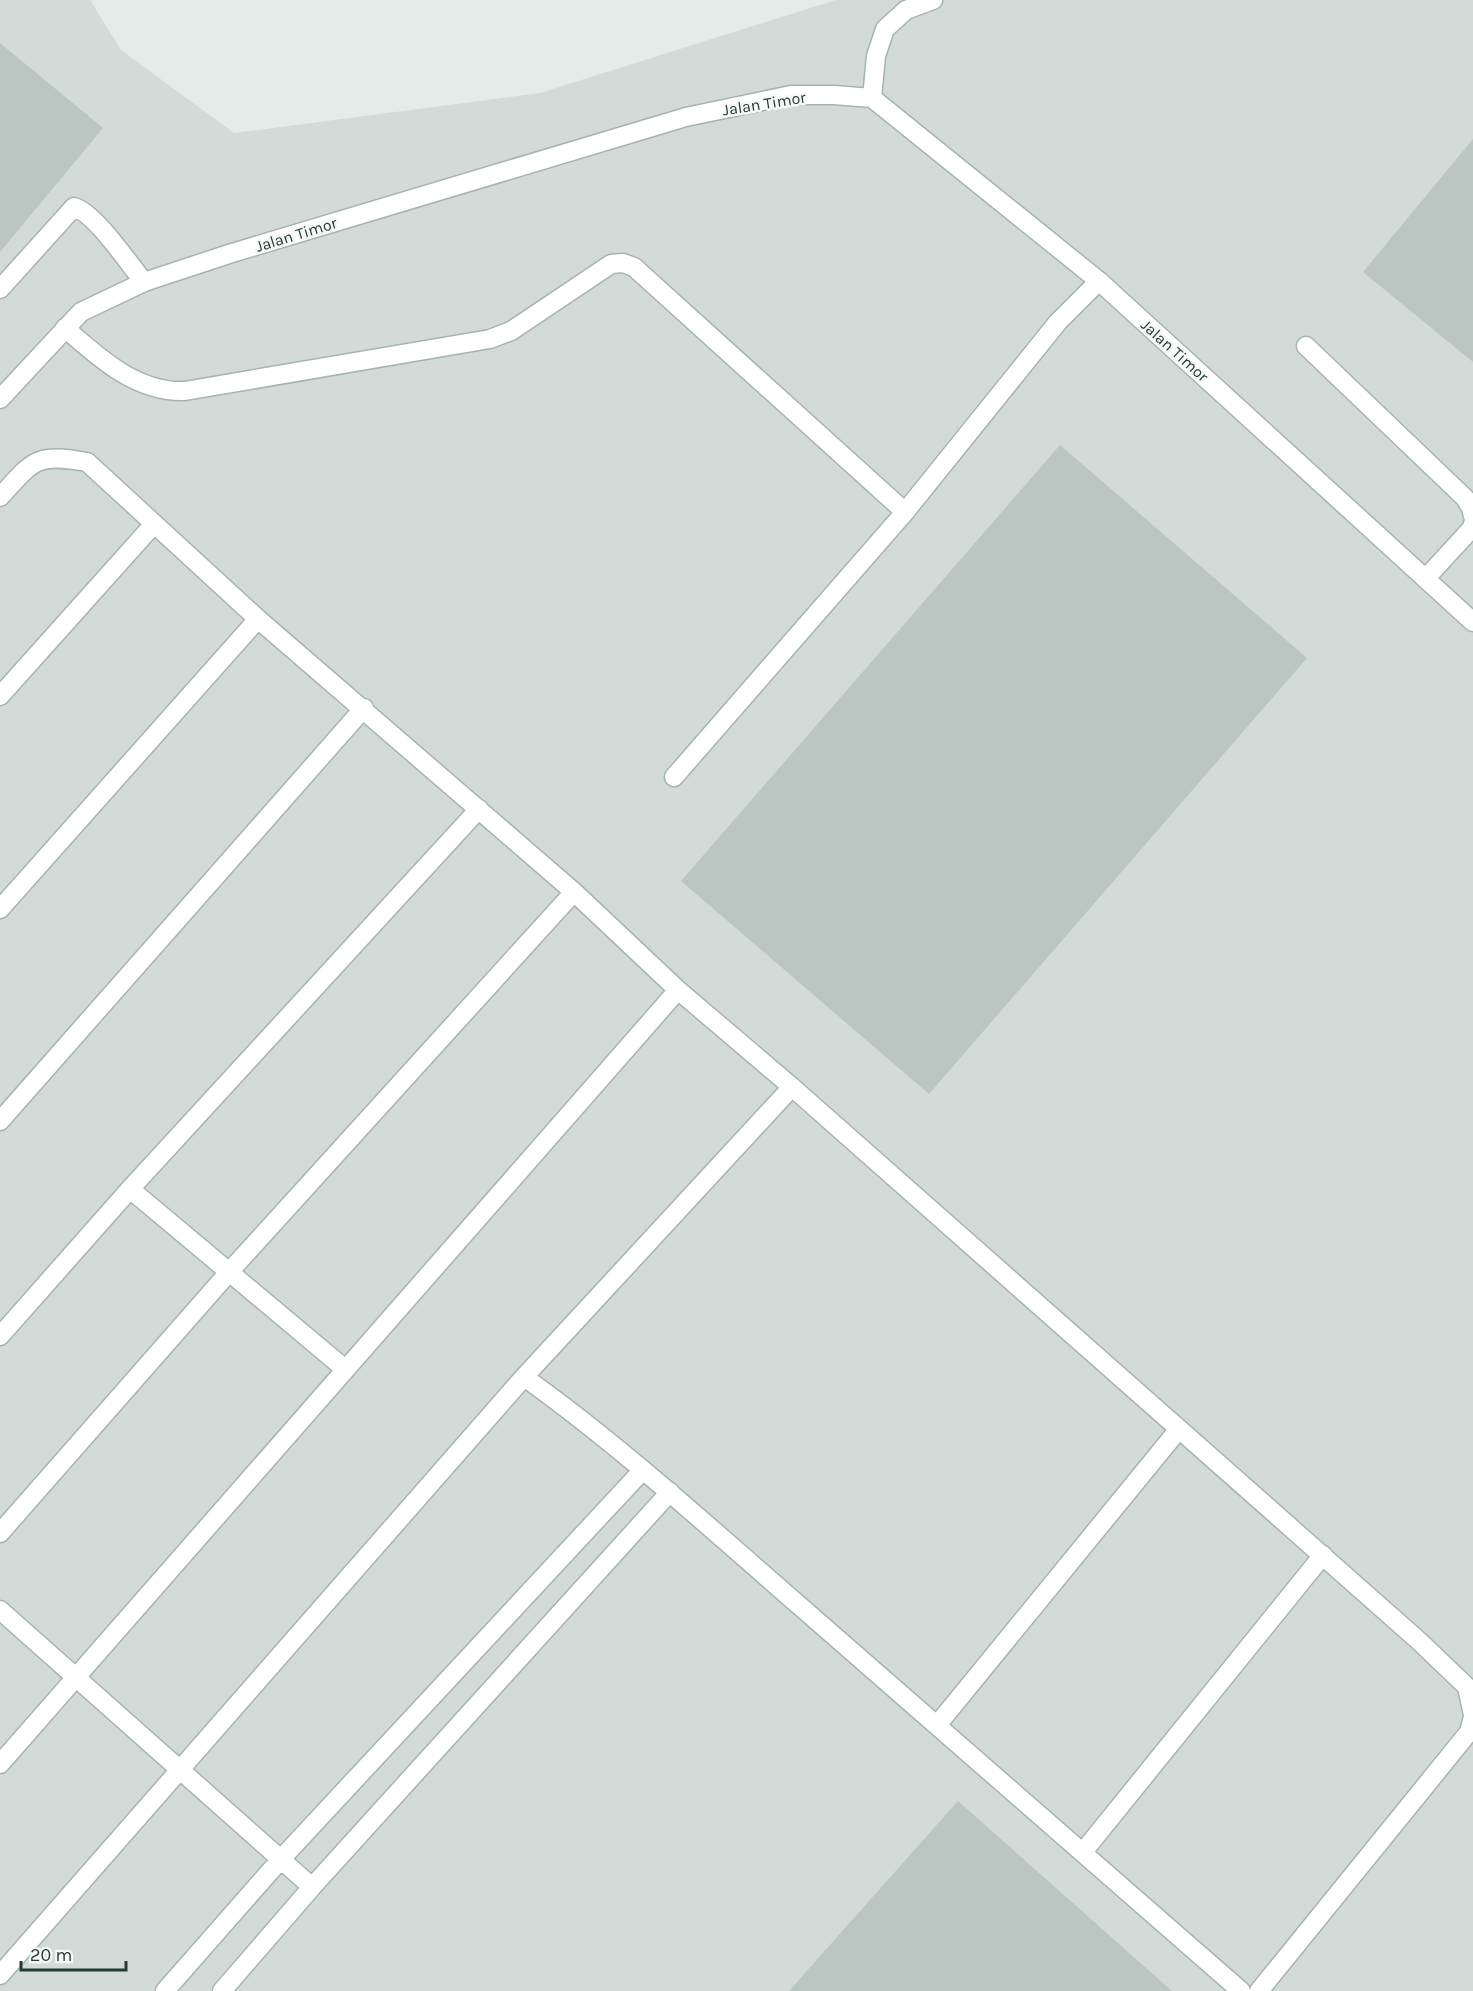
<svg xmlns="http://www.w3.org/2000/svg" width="1473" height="1991" font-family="Karla,sans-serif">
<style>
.built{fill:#d2dbd8}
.building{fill:#b9c6c2}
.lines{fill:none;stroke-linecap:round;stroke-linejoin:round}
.lane-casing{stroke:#a6b4af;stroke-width:21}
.street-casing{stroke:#a6b4af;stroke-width:21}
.lane{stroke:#fff;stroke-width:18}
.street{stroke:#fff;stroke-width:18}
.labels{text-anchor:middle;stroke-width:5;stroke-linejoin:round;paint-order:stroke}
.street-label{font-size:16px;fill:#243c37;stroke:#f4f8f6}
</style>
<rect width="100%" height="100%" fill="#e3ece8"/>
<path class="built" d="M 0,0 L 90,0 L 121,50 L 234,133 L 540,93 L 836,0 L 1473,0 L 1473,1991 L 0,1991 Z"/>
<path class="building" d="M 0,43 L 103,128 L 0,252 Z
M 1473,139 L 1473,362 L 1363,272 Z
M 1060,445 L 1307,658 L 929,1094 L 681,881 Z
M 958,1801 L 1172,1991 L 789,1991 Z"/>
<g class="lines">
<g class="lane-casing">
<path id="lane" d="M 0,289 L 74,207 C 95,213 129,264 144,282
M 65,328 C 99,358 137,393 185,391 L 490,339 L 511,331 L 611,264 L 623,263 L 634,267 L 905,512 L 1058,322 L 1099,281
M 1306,346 L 1465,498 L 1471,508 L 1473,516
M 0,497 C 34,460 35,453 87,462 L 258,619 L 574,892 L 678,990 L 792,1087 L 524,1377 L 0,1975
M 1426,578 L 1471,529 L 1473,524
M 0,696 L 154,524
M 674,777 L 905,512
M 0,909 L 258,619
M 792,1087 L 1419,1641 L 1467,1687 L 1473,1715
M 0,1121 L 364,708
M 130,1189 L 345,1369
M 0,1336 L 130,1189 L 479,809
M 524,1377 C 622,1447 711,1529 801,1607 C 948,1735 1095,1863 1241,1991
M 0,1533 L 230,1271 L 574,892
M 0,1610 L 312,1887
M 938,1724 L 1179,1429
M 0,1764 L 678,990
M 1083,1852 L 1323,1555
M 165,1991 L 281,1859 L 642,1471
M 222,1991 L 312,1887 L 670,1492
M 1259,1991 L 1469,1732 L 1473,1717"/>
</g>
<g class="street-casing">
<path id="street" d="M 872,98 L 876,56 L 885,29 L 906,10 L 933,0
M 0,399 L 81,312 L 144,282 L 232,253 L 686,117 L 791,95 L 834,95 L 872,98 L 1099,281 L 1473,622"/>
</g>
<use href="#lane" class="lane"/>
<use href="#street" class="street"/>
</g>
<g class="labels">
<g class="street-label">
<text transform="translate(764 103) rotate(-9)" y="6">Jalan Timor</text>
<text transform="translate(296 234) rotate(-17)" y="6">Jalan Timor</text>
<text transform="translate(1175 350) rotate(42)" y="6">Jalan Timor</text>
</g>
</g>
<path d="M21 1961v9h105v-9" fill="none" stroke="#243c37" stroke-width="3"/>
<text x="30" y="1961" font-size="18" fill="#243c37" stroke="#f4f8f6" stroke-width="4.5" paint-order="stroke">20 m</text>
</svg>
